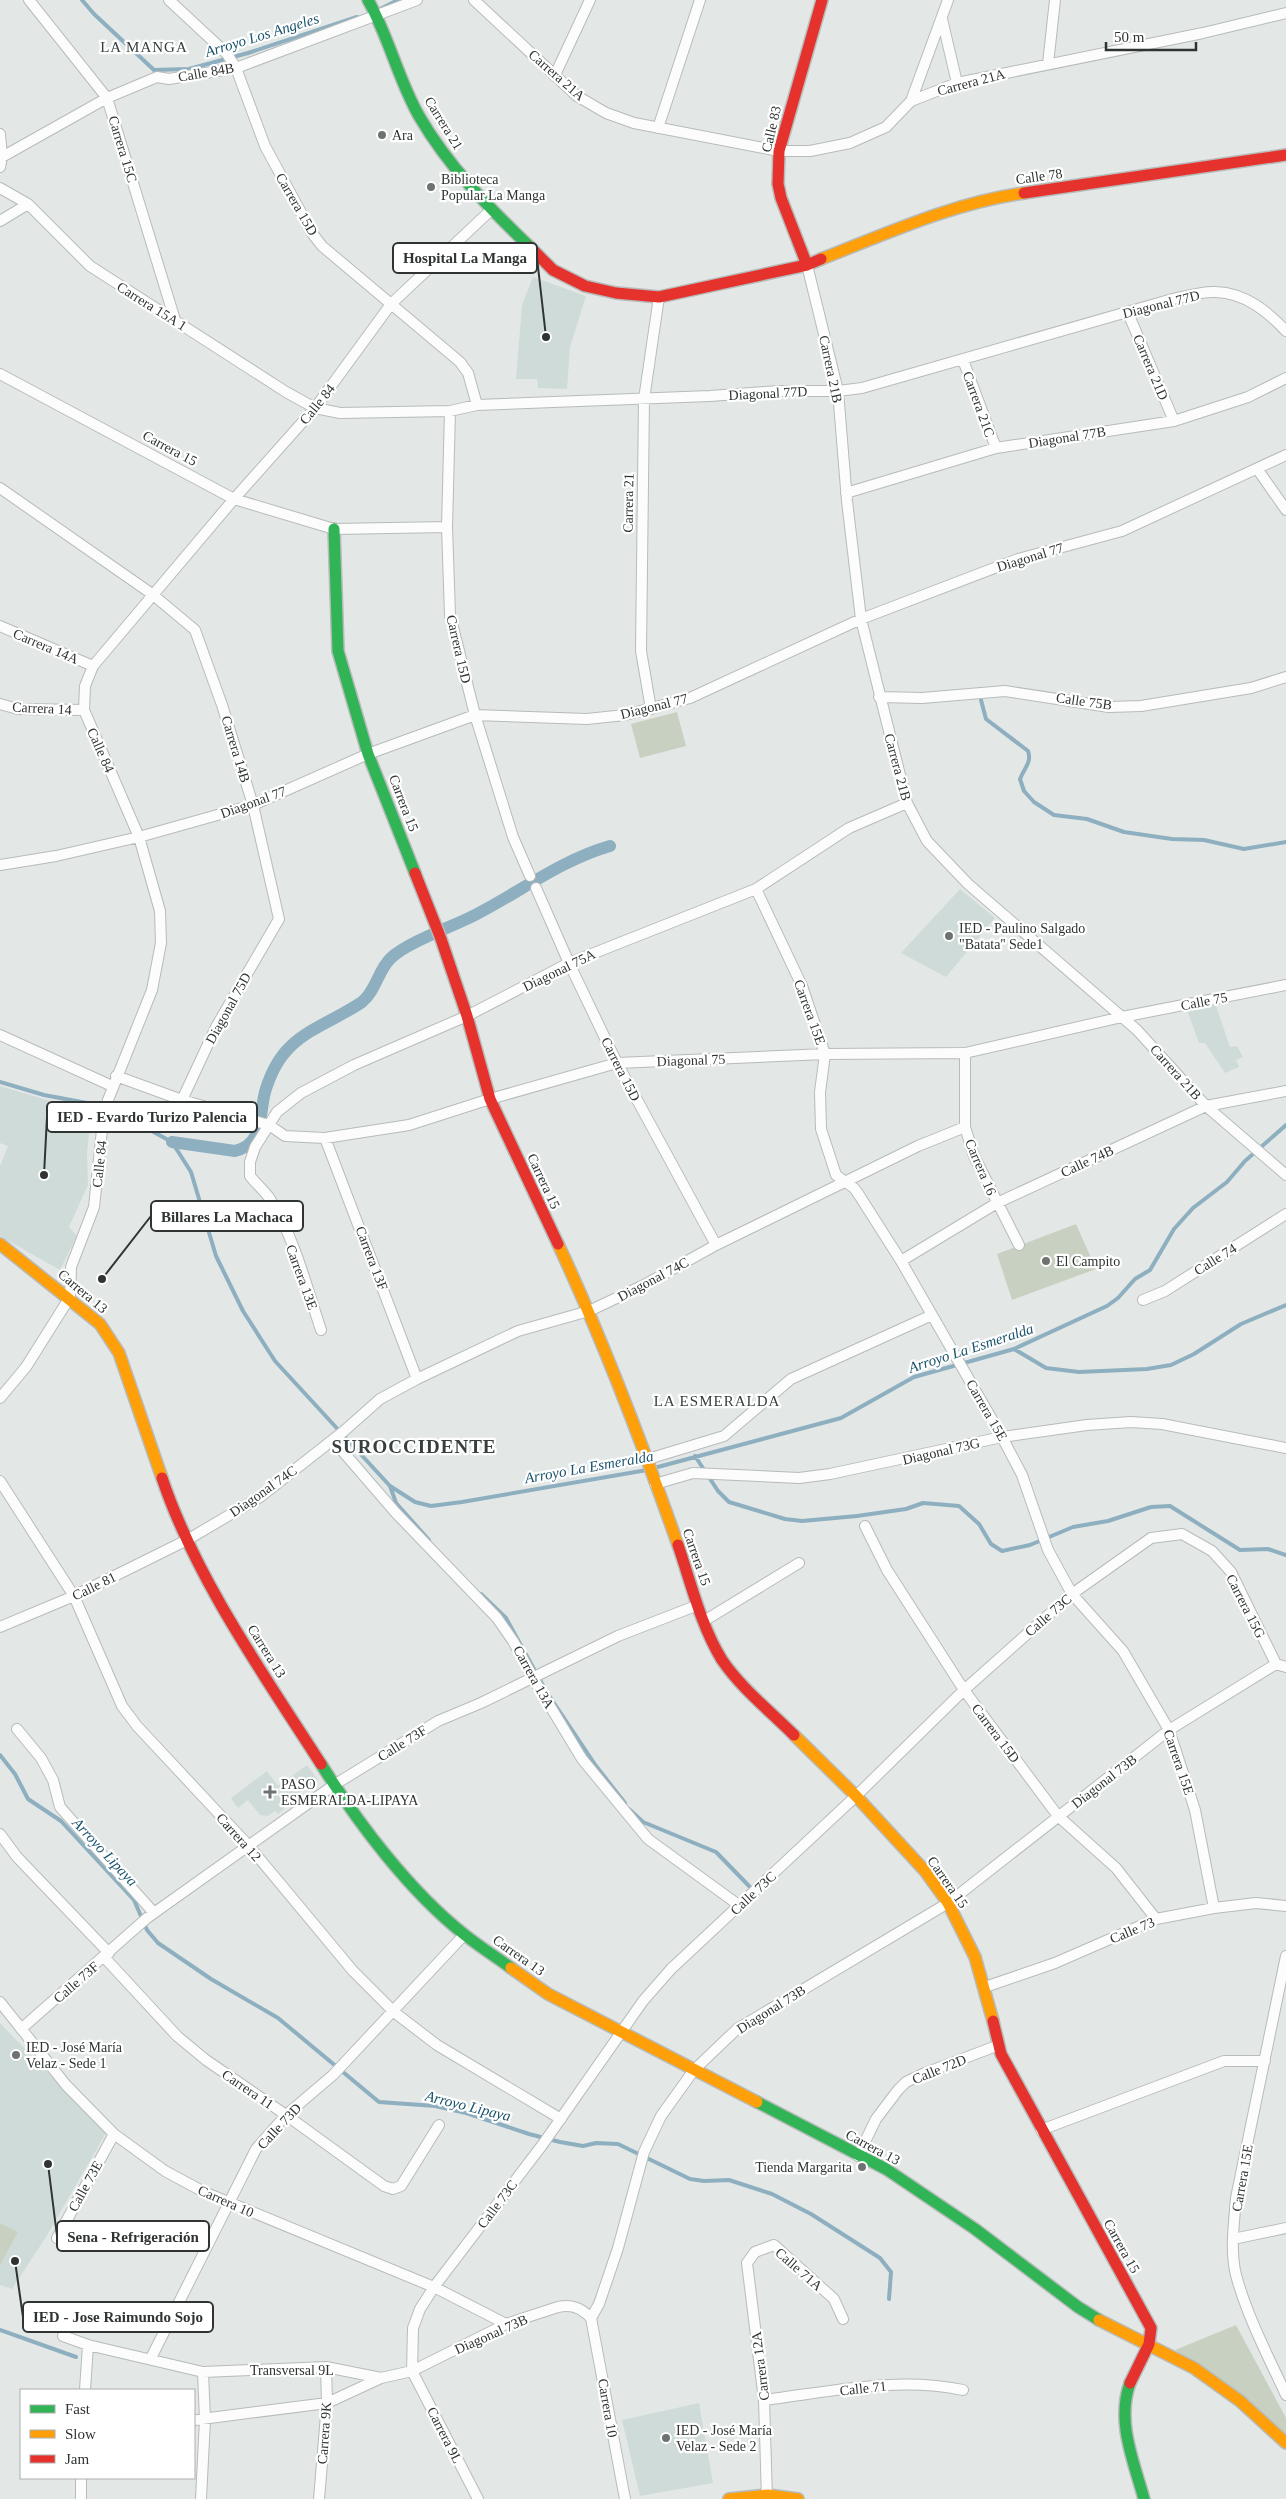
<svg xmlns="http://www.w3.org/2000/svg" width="1286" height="2499" font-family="'Times New Roman',serif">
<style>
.built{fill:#cfdbd8}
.green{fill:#c8d1c1}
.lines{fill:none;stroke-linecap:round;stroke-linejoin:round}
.stream{stroke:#8eafbf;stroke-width:4}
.canal{stroke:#8eafbf;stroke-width:12}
.street-casing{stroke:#b7bbba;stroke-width:12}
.fast-casing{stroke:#b7bbba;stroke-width:14}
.slow-casing{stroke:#b7bbba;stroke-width:14}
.jam-casing{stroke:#b7bbba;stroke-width:14}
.street{stroke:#fbfcfb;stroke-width:10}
.fast{stroke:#30b455;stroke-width:11}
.slow{stroke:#ff9f0a;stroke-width:11}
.jam{stroke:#e5322d;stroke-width:11}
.poi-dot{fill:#6e7371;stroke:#fff;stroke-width:2}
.labels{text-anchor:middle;stroke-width:4.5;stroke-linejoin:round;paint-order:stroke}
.street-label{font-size:14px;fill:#2f3432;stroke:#fff}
.poi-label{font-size:14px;fill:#2f3432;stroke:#fff;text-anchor:start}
.water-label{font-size:15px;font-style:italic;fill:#19536c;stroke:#fff}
.neighbourhood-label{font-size:15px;letter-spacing:1px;fill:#363f3d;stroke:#fff}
.district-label{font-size:19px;font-weight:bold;letter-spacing:1px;fill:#363f3d;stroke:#fff}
.leader{fill:none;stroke:#2f3432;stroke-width:2}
.callout-dot{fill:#2f3432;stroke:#fff;stroke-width:2}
.callout{fill:#fff;stroke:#2f3432;stroke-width:2}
.callout-label{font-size:15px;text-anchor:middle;font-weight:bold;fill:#2f3432}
</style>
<rect width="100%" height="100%" fill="#e3e8e7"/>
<path class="built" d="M 533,277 L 586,296 L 570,347 L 567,389 L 538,388 L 537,379 L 516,379 L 522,305 Z
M 960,889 L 995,918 L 946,977 L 901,953 Z
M 1215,1003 L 1230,1047 L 1237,1046 L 1243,1057 L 1236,1060 L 1239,1067 L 1225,1073 L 1205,1043 L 1199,1043 L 1187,1010 Z
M 0,1086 L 91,1113 L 87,1154 L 88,1185 L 69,1227 L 77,1236 L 60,1270 L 0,1236 L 0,1166 L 8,1146 L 0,1143 Z
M 307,1765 L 318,1780 L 283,1804 L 285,1808 L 278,1814 L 275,1811 L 268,1816 L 260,1815 L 248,1800 L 238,1808 L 231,1798 L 267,1771 L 278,1786 Z
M 0,2023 L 106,2133 L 46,2237 L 12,2289 L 0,2285 Z
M 699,2403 L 713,2483 L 640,2496 L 622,2420 Z"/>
<path class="green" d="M 677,712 L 686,746 L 640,758 L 631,724 Z
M 1076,1224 L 1096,1269 L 1012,1300 L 997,1254 Z
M 0,2223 L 18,2232 L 0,2265 Z
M 1236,2325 L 1286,2418 L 1286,2434 L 1175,2350 Z"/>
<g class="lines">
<path class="stream" d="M 82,0 L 94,14 L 154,70 L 189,69 L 248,53 L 357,17
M 378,10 L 398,0
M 981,700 L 986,719 L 1028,751 C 1032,763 1024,768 1020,779 L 1024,791 L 1034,802 L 1054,815 L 1087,819 L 1124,832 L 1172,839 L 1204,840 L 1244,849 L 1286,842
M 0,1082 L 44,1095 L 98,1105 L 115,1111 L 172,1142 L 191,1172 L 216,1256 L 243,1311 L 275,1361 L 390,1486 L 415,1502 L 431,1506 L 462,1502 L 647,1470
M 1014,1349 L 1046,1368 L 1079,1372 L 1147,1369 L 1171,1365 L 1194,1354 L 1241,1324 L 1286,1305
M 695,1456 L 718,1491 L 729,1502 L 785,1519 L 802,1521 L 857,1516 L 906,1509 L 923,1503 L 959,1506 L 979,1524 L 991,1544 L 1002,1551 L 1030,1545 L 1073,1527 L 1108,1521 L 1151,1507 L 1170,1506 L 1240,1550 L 1268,1549 L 1286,1555
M 654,1468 L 841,1418 L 914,1377 L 1014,1349 L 1107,1306 L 1118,1298 L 1135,1279 L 1150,1270 L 1174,1229 L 1193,1208 L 1227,1182 L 1245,1161 L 1286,1125
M 390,1486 L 396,1503 L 429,1540
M 481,1594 L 506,1618 L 546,1691 L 596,1766 L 625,1803
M 0,1755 L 15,1774 L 28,1799 L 61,1821 L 134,1900 L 147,1930 L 158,1943 L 211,1979 L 278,2018 L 379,2102 L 435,2106 L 466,2113 L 529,2134 L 560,2142 L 583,2146 L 596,2143 L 618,2144 L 690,2179 L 704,2181 L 729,2180 L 772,2194 L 811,2214 L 880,2258 L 891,2272 L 889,2299
M 629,1809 L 643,1822 L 716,1852 L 749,1886
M 0,2330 L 76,2357"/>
<path class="canal" d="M 172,1142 L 235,1151 C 264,1144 259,1115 265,1092 C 270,1075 278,1058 291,1046 C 311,1027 339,1018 362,1002 C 376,991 378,970 391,958 C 408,942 452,927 475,915 C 520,892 561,860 610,846"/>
<g class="street-casing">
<path id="street" d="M 29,0 L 107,98 L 175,320
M 169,0 L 227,54 L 236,68 L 265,146 L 312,233 L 322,246 L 460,362 L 468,373 L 477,405
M 474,0 L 577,96 L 606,113 L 634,123 L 779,151 L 810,151 L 850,143 L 886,127 L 911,101 L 957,83 L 1203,33 L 1286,13
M 942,19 L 957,83
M 1048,64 L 1055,0
M 555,75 L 590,0
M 911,101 L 948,0
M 658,128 L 700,0
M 0,134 L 2,157 L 0,167
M 2,157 L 107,98 L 157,77 L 169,79 L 236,68 L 417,0
M 0,188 L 28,204 L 90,266 L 286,392 L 315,408 L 340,413 L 450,411 L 477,405 L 710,396 L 778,391 L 838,391 L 862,388 L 1169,300 C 1183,297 1201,291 1216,292 C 1245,293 1267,311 1286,331
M 0,221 L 28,204
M 807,265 L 838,391 L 847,501 L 861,619 L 907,803 L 927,841 L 968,884 L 1137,1030 L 1206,1106 L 1286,1175
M 1128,313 L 1174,421
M 963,360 L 996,448
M 0,374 L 234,499 L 334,529 L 447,527
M 450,411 L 447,527 L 450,615 L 475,715 L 513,837 L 530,876
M 1258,470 L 1286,510
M 0,488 L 152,594 L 195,630 L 222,705 L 253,805 L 279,919 L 216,1027 L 182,1100
M 846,493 L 996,448 L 1174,421 L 1248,397 L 1286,378
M 0,626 L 93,666
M 879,697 L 922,698 L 1005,691 L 1109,707 L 1141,706 L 1251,688 L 1286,677
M 0,704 L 18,709 L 84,710
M 651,709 L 641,651 L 644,399 L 659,297
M 0,865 L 56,856 L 139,837 L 253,805 L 368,754 L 475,715 L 587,719 L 625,715 L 690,698 L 861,619 L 1018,559 L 1122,531 L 1286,455
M 536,888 L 569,963 L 617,1063 L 716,1245
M 756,889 L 802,986 L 825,1054 L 820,1092 L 821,1129 L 836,1175 L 854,1188 L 859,1195 L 901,1261 L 1002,1437 L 1022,1475 L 1048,1550 L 1072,1594 L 1123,1651 L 1169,1730 L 1195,1810 L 1214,1908
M 0,1035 L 112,1086
M 965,1053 L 965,1127 L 974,1156 L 1019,1245
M 116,1076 L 182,1100 L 269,1125 L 285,1136 L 325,1138 L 409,1125 L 490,1099 L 617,1063 L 825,1054 L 965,1053 L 1122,1017 L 1286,985
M 325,1138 L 417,1379
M 901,1261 L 997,1203 L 1206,1106 L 1286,1091
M 1143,1300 L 1165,1291 L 1286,1214
M 321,1330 C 307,1288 294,1236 270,1199 C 265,1191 256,1184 250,1176 L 250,1162 L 255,1147 L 277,1112 L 301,1093 L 354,1065 L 467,1016 L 569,963 L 756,889 L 849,828 L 907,803
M 0,1398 L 26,1367 L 70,1297 L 71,1267 L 94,1207 L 103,1120 L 108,1100 L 152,990 L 161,943 L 160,911 L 139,837 L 84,710 L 85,686 L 93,666 L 234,499 L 315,408 L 391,304 L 491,210
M 333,1440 L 396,1513 L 497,1618 L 513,1641 L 533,1678 L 582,1759 L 648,1839 L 740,1906
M 648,1459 L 724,1436 L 791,1379 L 932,1315
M 0,1481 L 74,1596 L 122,1706 L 137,1726 L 249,1846 L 353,1971 L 394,2012 L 437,2045 L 561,2119
M 655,1484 L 693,1473 L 799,1478 L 830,1474 L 1002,1437 L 1087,1425 L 1131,1422 L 1162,1424 L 1286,1448
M 865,1526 L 887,1570 L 964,1690 L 1058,1816 L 1116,1868 L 1156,1919
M 704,1621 L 799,1563
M 0,1627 L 74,1596 L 187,1540 L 260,1497 L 344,1431 L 380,1399 L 417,1379 L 518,1331 L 589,1311 L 644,1285 L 716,1245 L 918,1146 L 965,1127
M 1276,1664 L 1286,1667
M 17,1729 L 41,1758 L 53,1780 L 60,1807 L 154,1913
M 0,1834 L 17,1857 L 109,1953
M 1286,1956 L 1236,2198 C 1234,2223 1230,2251 1236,2275 C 1247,2316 1268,2356 1286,2395
M 104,1957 L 177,2036 L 206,2060 L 286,2115 L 384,2186 L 393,2189 L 401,2186 L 439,2125
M 985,1987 L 1055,1963 L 1156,1919 L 1214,1908 L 1256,1903 L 1286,1906
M 0,2002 L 66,2085 L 114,2134 L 165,2171 L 204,2192 L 434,2287 L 506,2324
M 21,2029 L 147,1918 L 334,1785 L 438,1721 L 481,1703 L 618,1636 L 698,1605
M 1041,2130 L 1224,2061 L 1265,2061
M 858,2156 L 876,2119 L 898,2090 L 906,2082 L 925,2073 L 999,2045
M 57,2238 L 114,2134
M 1233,2239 L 1286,2228
M 591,2318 L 599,2304 L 618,2248 L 644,2152 L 661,2116 L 694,2070 L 737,2029 L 948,1903 L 1169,1730 L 1276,1664
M 591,2318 L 625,2499
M 63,2336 L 88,2345 L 203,2372 L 326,2367 L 381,2378
M 151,2358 L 256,2149 L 286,2115 L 333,2075 L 464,1935
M 85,2390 L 88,2345
M 764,2400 C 830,2392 897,2376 963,2390
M 194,2420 L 327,2403 L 381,2378 L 412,2371 L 506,2324 L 558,2307 C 572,2304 581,2308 591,2318
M 81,2499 L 81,2478
M 201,2499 L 205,2420 L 203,2372
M 319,2499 L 327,2403 L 326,2367
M 478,2499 L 412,2371 L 413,2328 L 420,2309 L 434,2287 L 543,2144 L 643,2001 L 671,1969 L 856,1796 L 964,1690 L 1072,1594 L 1151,1538 L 1182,1534 L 1212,1551 L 1231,1572 L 1276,1664
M 767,2499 L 764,2400 L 747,2263 L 755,2252 L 774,2245 L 834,2299 L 843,2319"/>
</g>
<g class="fast-casing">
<path id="fast" d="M 368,0 C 389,37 398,79 419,116 C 448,166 489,208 530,247
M 334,529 L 338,651 L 368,754 L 415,873
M 321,1764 C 358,1823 410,1892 465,1935 C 480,1947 496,1957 511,1968
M 757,2102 L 886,2169 L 975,2229 L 1078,2307 L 1099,2320
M 1130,2383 C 1116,2422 1134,2462 1144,2499"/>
</g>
<g class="slow-casing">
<path id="slow" d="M 821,259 C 888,233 953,203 1024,193
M 0,1244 L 100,1324 L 119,1353 L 162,1478
M 558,1244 C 604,1342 642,1443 678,1545
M 794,1735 L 856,1796 L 925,1871 L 948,1903 L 975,1957 L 993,2021
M 511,1968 L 548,1994 L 757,2102
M 1099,2320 L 1194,2368 L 1240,2401 L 1286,2443
M 729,2499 L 768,2495 L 798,2499"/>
</g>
<g class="jam-casing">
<path id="jam" d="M 1024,193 L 1286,155
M 530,247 L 553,270 L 585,286 L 616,293 L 659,297 L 807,265 L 821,259
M 807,265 L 781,198 L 778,184 L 779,151 L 822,0
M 415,873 L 441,939 L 467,1016 L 490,1099 L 558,1244
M 162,1478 C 196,1579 264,1675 321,1764
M 678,1545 C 691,1583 701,1626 722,1660 C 741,1688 770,1711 794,1735
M 993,2021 L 1001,2054 L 1151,2328 L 1149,2344 L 1130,2383"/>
</g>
<use href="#street" class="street"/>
<use href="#fast" class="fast"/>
<use href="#slow" class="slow"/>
<use href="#jam" class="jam"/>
</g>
<g class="poi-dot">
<circle cx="382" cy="135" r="5"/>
<circle cx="431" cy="187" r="5"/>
<circle cx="949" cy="936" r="5"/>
<circle cx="1046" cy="1261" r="5"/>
<path d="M267.5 1784.5h5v5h5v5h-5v5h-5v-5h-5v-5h5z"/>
<circle cx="16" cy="2055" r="5"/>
<circle cx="862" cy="2167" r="5"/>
<circle cx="666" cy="2438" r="5"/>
</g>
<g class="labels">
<g class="street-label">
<text transform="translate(206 72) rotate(-10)" y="5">Calle 84B</text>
<text transform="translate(557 75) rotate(41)" y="5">Carrera 21A</text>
<text transform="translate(971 82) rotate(-15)" y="5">Carrera 21A</text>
<text transform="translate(444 123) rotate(58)" y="5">Carrera 21</text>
<text transform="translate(771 129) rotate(-77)" y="5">Calle 83</text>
<text transform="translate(123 149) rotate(73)" y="5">Carrera 15C</text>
<text transform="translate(1039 176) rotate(-8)" y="5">Calle 78</text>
<text transform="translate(297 204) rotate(60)" y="5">Carrera 15D</text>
<text transform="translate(1161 304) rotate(-14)" y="5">Diagonal 77D</text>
<text transform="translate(152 306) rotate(32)" y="5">Carrera 15A 1</text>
<text transform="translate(1151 367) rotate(67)" y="5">Carrera 21D</text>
<text transform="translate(831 369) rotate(78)" y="5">Carrera 21B</text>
<text transform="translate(768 393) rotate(-3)" y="5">Diagonal 77D</text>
<text transform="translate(317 404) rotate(-51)" y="5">Calle 84</text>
<text transform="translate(979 404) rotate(70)" y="5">Carrera 21C</text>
<text transform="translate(1067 437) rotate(-9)" y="5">Diagonal 77B</text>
<text transform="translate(170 448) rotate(28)" y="5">Carrera 15</text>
<text transform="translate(628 503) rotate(-89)" y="5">Carrera 21</text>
<text transform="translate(1030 557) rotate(-17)" y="5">Diagonal 77</text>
<text transform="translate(46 646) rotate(23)" y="5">Carrera 14A</text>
<text transform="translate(459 649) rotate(77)" y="5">Carrera 15D</text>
<text transform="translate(1084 701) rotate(8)" y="5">Calle 75B</text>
<text transform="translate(654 706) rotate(-14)" y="5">Diagonal 77</text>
<text transform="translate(42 708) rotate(3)" y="5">Carrera 14</text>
<text transform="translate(236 749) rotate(73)" y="5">Carrera 14B</text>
<text transform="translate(101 750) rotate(66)" y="5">Calle 84</text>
<text transform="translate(898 767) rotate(75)" y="5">Carrera 21B</text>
<text transform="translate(253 802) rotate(-20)" y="5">Diagonal 77</text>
<text transform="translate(404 803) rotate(69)" y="5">Carrera 15</text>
<text transform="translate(559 970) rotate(-26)" y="5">Diagonal 75A</text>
<text transform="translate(1204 1001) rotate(-11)" y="5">Calle 75</text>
<text transform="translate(228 1008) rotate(-61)" y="5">Diagonal 75D</text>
<text transform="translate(810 1012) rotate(70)" y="5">Carrera 15E</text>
<text transform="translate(691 1060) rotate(-2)" y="5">Diagonal 75</text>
<text transform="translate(621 1069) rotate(63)" y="5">Carrera 15D</text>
<text transform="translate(1176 1072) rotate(48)" y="5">Carrera 21B</text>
<text transform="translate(1087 1161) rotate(-25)" y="5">Calle 74B</text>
<text transform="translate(99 1164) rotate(-84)" y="5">Calle 84</text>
<text transform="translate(981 1167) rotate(67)" y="5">Carrera 16</text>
<text transform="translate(544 1181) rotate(65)" y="5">Carrera 15</text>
<text transform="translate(372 1258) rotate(69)" y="5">Carrera 13F</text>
<text transform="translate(1215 1259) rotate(-32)" y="5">Calle 74</text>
<text transform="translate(302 1277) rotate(70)" y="5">Carrera 13E</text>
<text transform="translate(653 1279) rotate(-28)" y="5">Diagonal 74C</text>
<text transform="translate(83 1291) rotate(40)" y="5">Carrera 13</text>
<text transform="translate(987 1410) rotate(60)" y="5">Carrera 15E</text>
<text transform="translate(941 1451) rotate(-13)" y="5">Diagonal 73G</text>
<text transform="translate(263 1491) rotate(-35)" y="5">Diagonal 74C</text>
<text transform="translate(697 1557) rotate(71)" y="5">Carrera 15</text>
<text transform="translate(94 1586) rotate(-26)" y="5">Calle 81</text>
<text transform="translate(1246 1606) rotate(63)" y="5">Carrera 15G</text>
<text transform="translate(1048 1615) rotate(-41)" y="5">Calle 73C</text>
<text transform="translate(267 1651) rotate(58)" y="5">Carrera 13</text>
<text transform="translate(534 1677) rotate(61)" y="5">Carrera 13A</text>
<text transform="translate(996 1733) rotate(53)" y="5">Carrera 15D</text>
<text transform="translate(402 1743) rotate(-32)" y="5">Calle 73F</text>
<text transform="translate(1179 1762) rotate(71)" y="5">Carrera 15E</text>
<text transform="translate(1104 1781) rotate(-38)" y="5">Diagonal 73B</text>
<text transform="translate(239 1837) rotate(48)" y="5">Carrera 12</text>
<text transform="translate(948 1882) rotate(55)" y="5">Carrera 15</text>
<text transform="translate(753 1893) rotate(-43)" y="5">Calle 73C</text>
<text transform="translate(1132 1930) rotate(-23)" y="5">Calle 73</text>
<text transform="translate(519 1955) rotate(35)" y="5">Carrera 13</text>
<text transform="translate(76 1982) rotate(-41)" y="5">Calle 73F</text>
<text transform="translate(771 2009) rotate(-32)" y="5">Diagonal 73B</text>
<text transform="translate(939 2069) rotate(-22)" y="5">Calle 72D</text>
<text transform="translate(248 2089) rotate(34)" y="5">Carrera 11</text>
<text transform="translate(279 2126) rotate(-47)" y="5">Calle 73D</text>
<text transform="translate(873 2147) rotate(28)" y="5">Carrera 13</text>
<text transform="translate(1242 2178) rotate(-80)" y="5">Carrera 15E</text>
<text transform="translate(85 2186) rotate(-61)" y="5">Calle 73E</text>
<text transform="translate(226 2201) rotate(24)" y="5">Carrera 10</text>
<text transform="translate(497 2204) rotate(-53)" y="5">Calle 73C</text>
<text transform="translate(1122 2246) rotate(61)" y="5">Carrera 15</text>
<text transform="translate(799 2269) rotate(41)" y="5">Calle 71A</text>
<text transform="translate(491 2334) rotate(-24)" y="5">Diagonal 73B</text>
<text transform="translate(760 2366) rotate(-97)" y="5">Carrera 12A</text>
<text x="292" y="2375">Transversal 9L</text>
<text transform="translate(863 2388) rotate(-6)" y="5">Calle 71</text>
<text transform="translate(608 2408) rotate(80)" y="5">Carrera 10</text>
<text transform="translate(324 2433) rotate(-86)" y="5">Carrera 9K</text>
<text transform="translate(445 2435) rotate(63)" y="5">Carrera 9L</text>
</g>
<g class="poi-label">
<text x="392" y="140">Ara</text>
<text x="441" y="184">Biblioteca<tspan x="441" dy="16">Popular La Manga</tspan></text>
<text x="959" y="933">IED - Paulino Salgado<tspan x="959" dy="16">"Batata'' Sede1</tspan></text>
<text x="1056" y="1266">El Campito</text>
<text x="281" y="1789">PASO<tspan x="281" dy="16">ESMERALDA-LIPAYA</tspan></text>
<text x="26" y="2052">IED - José María<tspan x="26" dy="16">Velaz - Sede 1</tspan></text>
<text x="852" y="2172" text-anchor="end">Tienda Margarita</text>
<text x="676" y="2435">IED - José María<tspan x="676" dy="16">Velaz - Sede 2</tspan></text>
</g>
<g class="water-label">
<text transform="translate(262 35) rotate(-17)" y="5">Arroyo Los Angeles</text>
<text transform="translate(971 1348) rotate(-18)" y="5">Arroyo La Esmeralda</text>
<text transform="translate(589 1467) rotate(-10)" y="5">Arroyo La Esmeralda</text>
<text transform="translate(105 1852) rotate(47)" y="5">Arroyo Lipaya</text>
<text transform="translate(468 2106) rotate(14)" y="5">Arroyo Lipaya</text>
</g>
<g class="neighbourhood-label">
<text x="144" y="52">LA MANGA</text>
<text x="717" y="1406">LA ESMERALDA</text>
</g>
<g class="district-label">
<text x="414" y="1453">SUROCCIDENTE</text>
</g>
</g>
<path class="leader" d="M546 337L537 258M44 1175L47 1117M102 1279L151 1216M48 2164L57 2236M15 2261L23 2317"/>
<g class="callout-dot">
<circle cx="546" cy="337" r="5"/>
<circle cx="44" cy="1175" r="5"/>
<circle cx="102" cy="1279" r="5"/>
<circle cx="48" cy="2164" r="5"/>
<circle cx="15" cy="2261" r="5"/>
</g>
<g class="callout">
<rect x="393" y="243" width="144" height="30" rx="5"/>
<rect x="47" y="1102" width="210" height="30" rx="5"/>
<rect x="151" y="1201" width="152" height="30" rx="5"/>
<rect x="57" y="2221" width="152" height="30" rx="5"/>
<rect x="23" y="2302" width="190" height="30" rx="5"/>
</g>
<g class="callout-label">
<text x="465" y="263">Hospital La Manga</text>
<text x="152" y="1122">IED - Evardo Turizo Palencia</text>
<text x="227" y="1222">Billares La Machaca</text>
<text x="133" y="2242">Sena - Refrigeración</text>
<text x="118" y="2322">IED - Jose Raimundo Sojo</text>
</g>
<rect x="20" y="2389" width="175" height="90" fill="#ffffff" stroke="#acaead"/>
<rect x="30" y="2405" width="25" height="8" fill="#30b455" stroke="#acaead"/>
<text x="65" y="2414" font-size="15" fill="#2f3432">Fast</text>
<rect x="30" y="2430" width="25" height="8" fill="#ff9f0a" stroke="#acaead"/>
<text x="65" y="2439" font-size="15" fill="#2f3432">Slow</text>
<rect x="30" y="2455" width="25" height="8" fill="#e5322d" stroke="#acaead"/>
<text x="65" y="2464" font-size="15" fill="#2f3432">Jam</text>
<path d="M1106 42v8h90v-8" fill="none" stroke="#2f3432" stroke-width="2.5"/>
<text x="1114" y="42" font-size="15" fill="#2f3432" stroke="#ffffff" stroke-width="4" paint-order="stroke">50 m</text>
</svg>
